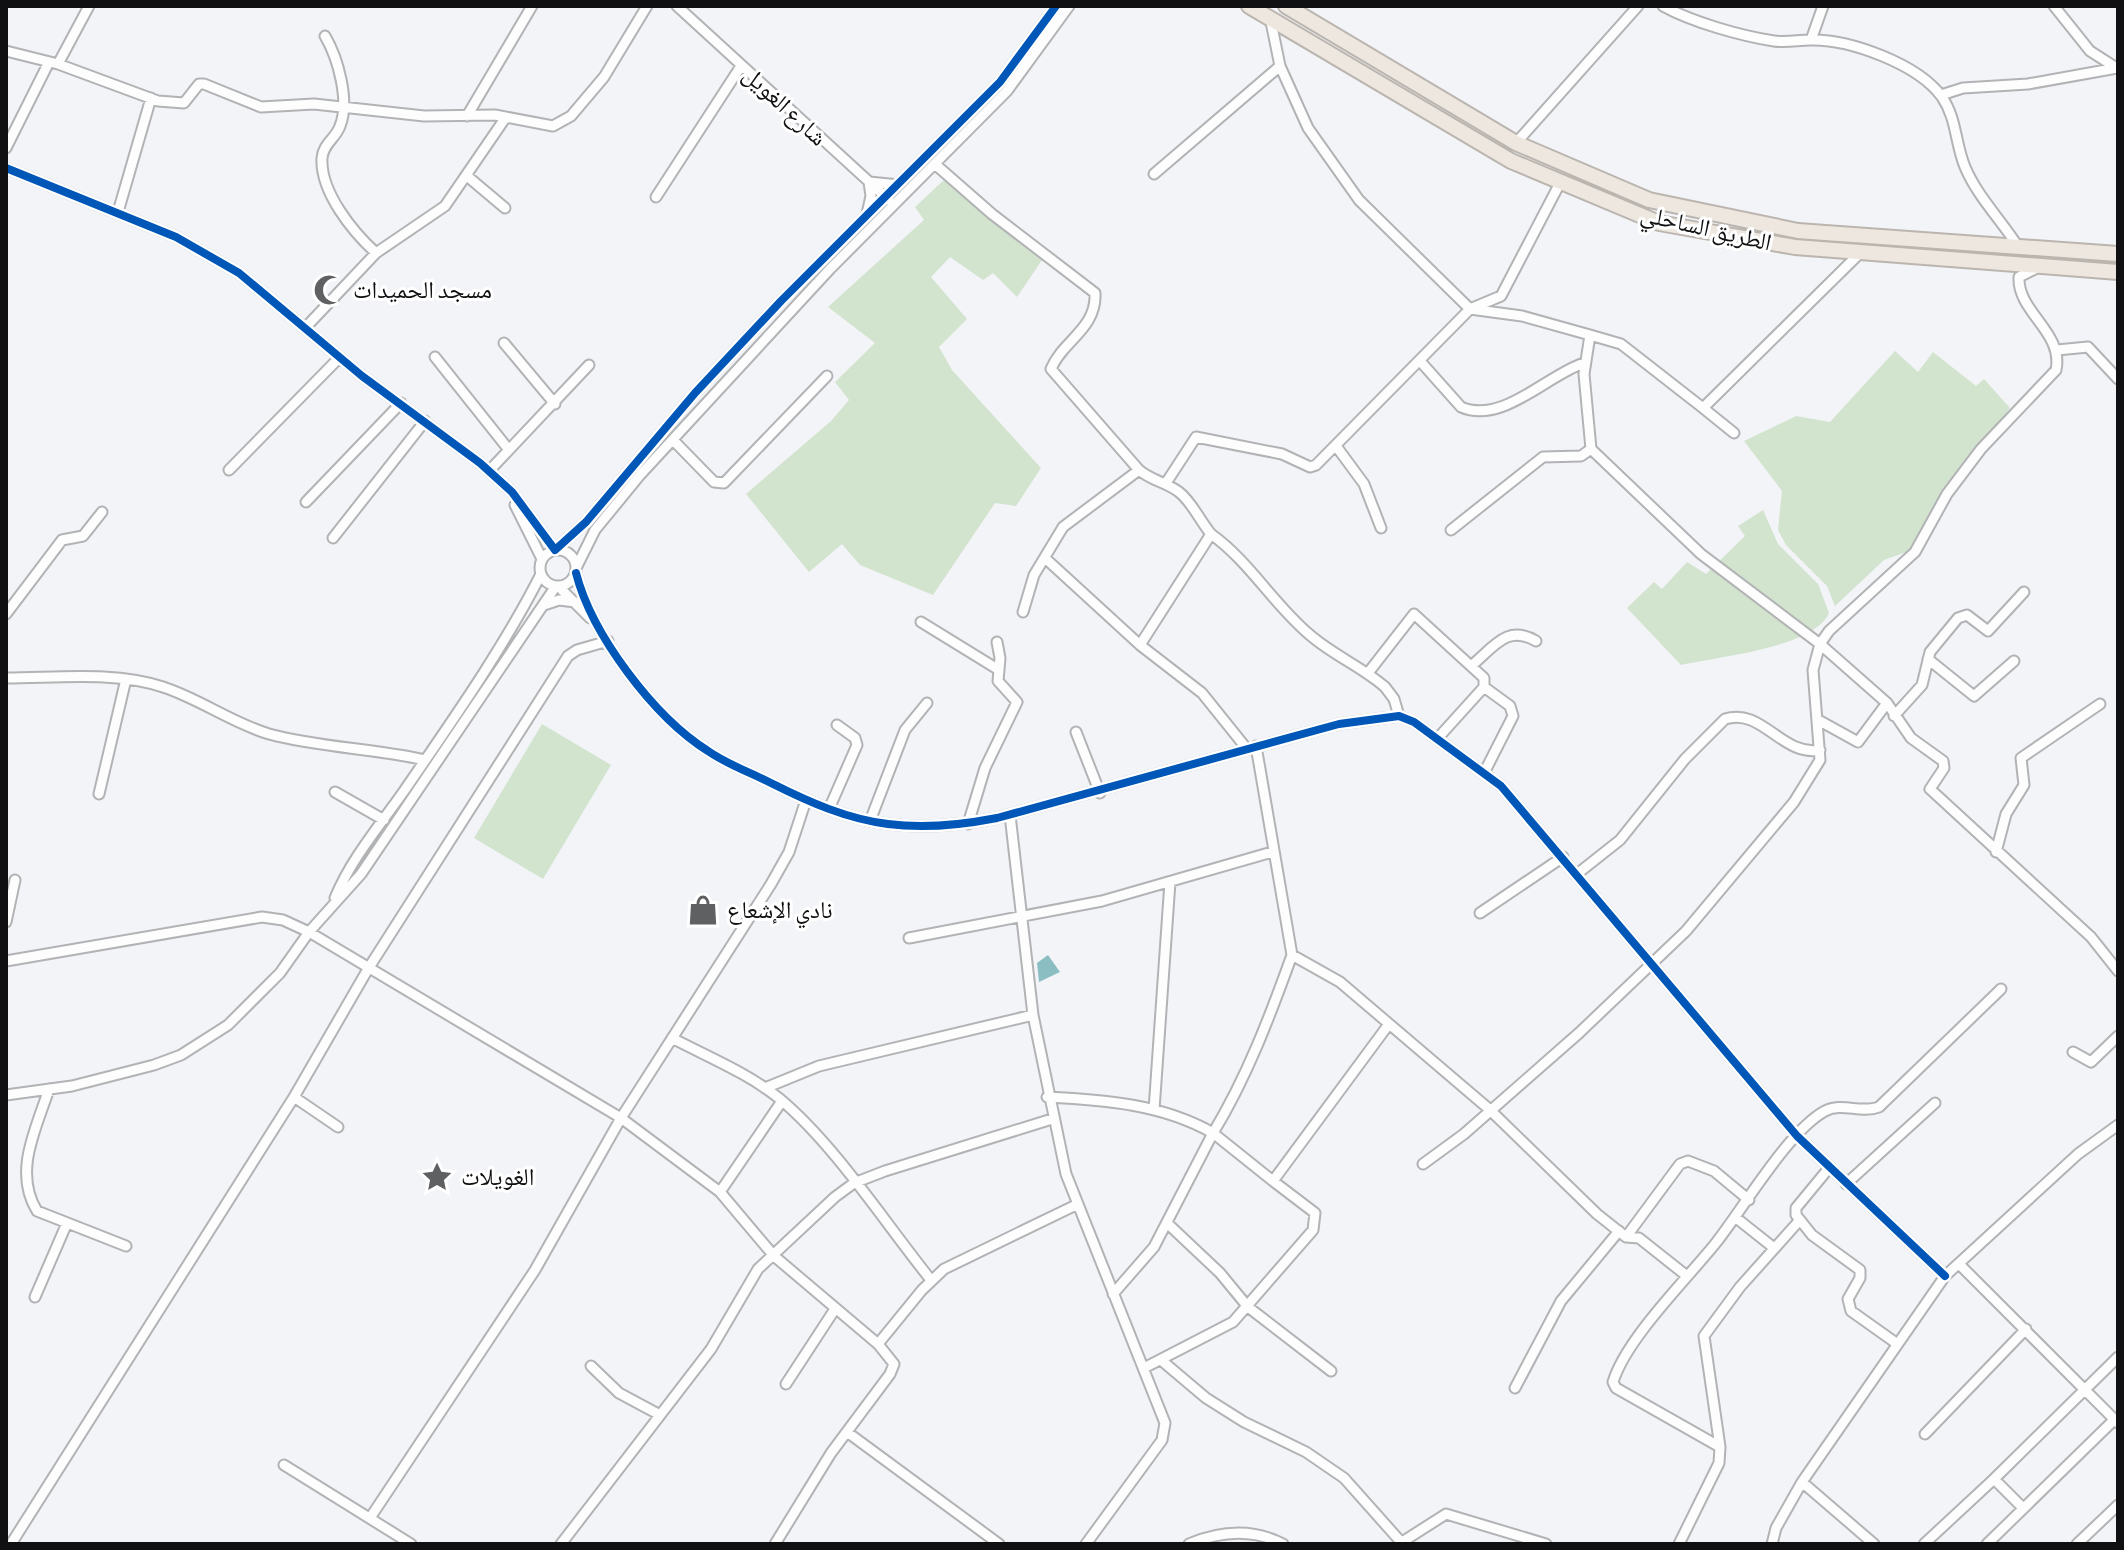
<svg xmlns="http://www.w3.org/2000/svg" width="2124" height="1550" font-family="'Sofia Sans Condensed','Noto Naskh Arabic',sans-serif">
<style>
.green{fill:#d2e3ce}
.water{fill:#8bbec3}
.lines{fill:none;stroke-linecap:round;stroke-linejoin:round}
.minor-casing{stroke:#b2b3b5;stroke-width:13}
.highway-casing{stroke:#bbb5af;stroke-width:18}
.minor{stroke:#fdfdfe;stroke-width:9}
.highway{stroke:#ede7e0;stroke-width:14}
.cycleway-casing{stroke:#fff;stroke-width:13}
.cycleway{stroke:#0057b8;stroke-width:8}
.labels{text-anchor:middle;stroke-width:6;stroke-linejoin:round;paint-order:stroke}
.street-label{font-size:24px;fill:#101012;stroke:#fff}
.poi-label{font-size:24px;fill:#101012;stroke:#fff;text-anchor:start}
</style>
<rect width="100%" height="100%" fill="#f3f4f8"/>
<path class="green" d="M 944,180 L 1042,260 L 1017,297 L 993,273 L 983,280 L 950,257 L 931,277 L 967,319 L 939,347 L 952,370 L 1041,468 L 1016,506 L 995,503 L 933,595 L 860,565 L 842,544 L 809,572 L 746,494 L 831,421 L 849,400 L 835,382 L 875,343 L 828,307 L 924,220 L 915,207 Z
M 1895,351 L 1918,372 L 1933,352 L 1976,386 L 1984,379 L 2010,408 L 1950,489 L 1912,550 L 1884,560 L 1835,606 L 1827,586 L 1786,545 L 1778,530 L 1782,491 L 1744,441 L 1796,416 L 1830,422 Z
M 1763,510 L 1778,544 L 1818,584 L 1829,613 C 1814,648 1716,657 1681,665 L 1627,608 L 1654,582 L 1662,589 L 1687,562 L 1706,574 L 1745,536 L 1738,526 Z
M 542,724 L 611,765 L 543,879 L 474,838 Z"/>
<path class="water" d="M 1048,955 L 1060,972 L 1039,982 L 1037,963 Z"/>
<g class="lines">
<g class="minor-casing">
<path id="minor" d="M 677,6 L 889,200
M 1663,6 C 1692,22 1741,36 1774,41 C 1787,43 1798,40 1810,40 C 1850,39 1918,64 1942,97 C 1957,119 1955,143 1965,167 C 1977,196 2002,221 2019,248
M 2054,6 L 2090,51 L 2115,67
M 325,36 C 338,58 350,101 340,126 C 336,138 323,144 322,158 C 320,192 353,232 376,253
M 1811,40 L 1823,6
M 6,51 L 58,64 L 158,101 L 184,103 L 199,84 L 204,84 L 261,107 L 314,104 L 424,116 L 495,115 L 553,126 L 571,116 L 604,77 L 647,6
M 58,64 L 89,6
M 1941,95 L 1963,88 L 2028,84 L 2117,68
M 467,116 L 532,6
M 1516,143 L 1638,6
M 6,148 L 49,62
M 936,165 L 992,214 L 1095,293 C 1097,329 1062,341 1051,369 L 1139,470
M 6,168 L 176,237 L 239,273 L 362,376 L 480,463 L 512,492 L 555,550 L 586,522 L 695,393 L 781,301 L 1000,82 L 1056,6
M 1154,174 L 1280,66 L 1270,17
M 467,176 L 505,208
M 1560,183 L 1501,296 L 1470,309 L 1522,316 L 1590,335
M 656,197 L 741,66
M 118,212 L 151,98
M 867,214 L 871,196 L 869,182 L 899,185
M 2039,267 L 2019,277 C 2017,312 2064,332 2056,370 L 1981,449 L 1947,494 L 1915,552 L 1829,631 L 1820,644 L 1887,703 L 1911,738 L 1943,761 L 1944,768 L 1930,789 L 2091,937 L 2118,971
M 306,327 L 376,253 L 445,206 L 506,117
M 504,343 L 555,404
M 2057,350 L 2088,347 L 2118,379
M 435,357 L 509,450
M 1420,361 L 1461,407 C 1502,425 1547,375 1584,363
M 1734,433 L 1703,408 L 1860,253
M 673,440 L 714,482 L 724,483 L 827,376
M 1336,446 L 1364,484 L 1381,528
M 229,470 L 339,358
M 489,471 L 589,365
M 1166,483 L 1196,437 L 1282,454 L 1310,467 L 1316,465 L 1470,309 L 1359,200 L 1308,128 L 1280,66
M 306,502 L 401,403
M 515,505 L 542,559
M 1451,530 L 1543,457 L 1581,456 L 1591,449 L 1584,374 L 1590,335 L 1621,344 L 1703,408
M 333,538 L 425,421
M540 568a18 18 0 1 1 36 0a18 18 0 1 1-36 0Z
M 1045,558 L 1140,645
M 576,568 L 595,530 L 640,475 L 830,269 L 1007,91 L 1069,6
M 576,573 C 592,635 654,717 708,751 C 728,765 752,773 773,784 C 809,802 847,819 888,824 C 925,829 961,825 997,818 L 1339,724 L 1399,716 L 1414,722 L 1501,786 L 1797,1136 L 1945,1276
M 558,586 L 590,618
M 544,605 L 559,600 L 575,602
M 1023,612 L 1034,575 L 1063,527 L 1139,470 C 1152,481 1166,482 1179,492 C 1192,502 1200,521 1211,534
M 6,614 L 62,540 L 83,536 L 102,512
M 921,622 L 999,670
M 1928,659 L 1974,696 L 2014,661
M 1471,666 C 1494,647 1507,624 1536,641
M 1368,673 L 1414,614 L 1484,678 L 1484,687 L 1437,739
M 6,678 C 57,678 114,671 163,687 C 200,699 232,723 269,734 C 321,748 373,748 425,760
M 1894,716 L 1922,685 L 1930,652 L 1958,618 L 1967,615 L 1988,631 L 2024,592
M 1820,721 L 1858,742 L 1887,703
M 1076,732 L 1100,793
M 1256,746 L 1292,955
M 1247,749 L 1202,693 L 1140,645 L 1211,534 C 1250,562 1273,604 1310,635 C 1333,655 1362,667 1385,687 L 1394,699 L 1399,716
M 1484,773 L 1513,716 L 1510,706 L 1484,687
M 335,792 L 384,820
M 99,794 L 126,679
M 829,809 L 857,745 L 855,738 L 837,725
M 1010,815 L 1033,1015 L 1066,1174 L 1165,1423 L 1162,1440 L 1086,1544
M 870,821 L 905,730 L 927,703
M 968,824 L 985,768 L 1017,702 L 998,681 L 1000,658 L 997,642
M 1996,852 L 2006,814 L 2024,785 L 2021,758 L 2100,704
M 1577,874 L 1620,840 L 1685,759 L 1725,719 C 1762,707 1782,757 1820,750
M 335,898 C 351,859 380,825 404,791 C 452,721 503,649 541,574
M 1480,913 L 1563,857
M 6,922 L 15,880
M 909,938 L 1102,901 L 1272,852
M 6,961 L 262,917 L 283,920 L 309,932 L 621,1118 L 720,1192 L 774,1256 L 878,1344 L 894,1364 L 890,1374 L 831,1453 L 775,1544
M 672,1038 C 708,1057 748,1073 780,1099 C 835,1145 885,1223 931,1280
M 2073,1052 L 2091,1062 L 2118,1036
M 765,1088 L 819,1066 L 1033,1015
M 49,1089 C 36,1129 13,1172 37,1211 L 126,1246
M 6,1095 L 72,1086 L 154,1065 L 181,1055 L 228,1025 L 280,973 L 309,932 L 361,874 L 556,586
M 294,1097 L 338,1127
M 1047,1097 C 1105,1100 1162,1104 1213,1133 C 1247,1077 1270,1016 1292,955 L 1340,982 L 1489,1109 L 1597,1214 L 1626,1237 L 1639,1238 L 1687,1276
M 1154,1110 L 1170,882
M 1423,1164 L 1464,1134 L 1579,1033 L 1686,931 L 1794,802 L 1820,760 L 1813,670 L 1820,644 L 1701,554 L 1591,449
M 1829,1168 L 1796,1208 L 1796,1215 L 1812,1235 L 1860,1270 L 1860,1278 L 1848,1299 L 1851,1311 L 1896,1343
M 1846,1184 L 1935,1103
M 720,1192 L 782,1101
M 1735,1217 L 1774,1248
M 1167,1223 L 1220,1273 L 1248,1307 L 1331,1371
M 1626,1237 L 1680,1164 L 1688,1161 L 1714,1171 L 1749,1200
M 1959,1264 L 2118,1423
M 1113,1294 L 1154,1247 L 1213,1133 L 1273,1181 L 1389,1024
M 35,1297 L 67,1223
M 878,1344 L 922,1290 L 944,1269 L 1076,1205
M 1161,1360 L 1206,1398 L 1244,1422 L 1306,1452 L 1344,1478 L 1401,1542
M 591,1366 L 619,1393 L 660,1415
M 1144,1368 L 1233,1322 L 1313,1230 L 1315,1213 L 1273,1181
M 786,1384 L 835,1309
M 1515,1388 L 1561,1301 L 1619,1231
M 847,1432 L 999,1544
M 1925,1434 L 2026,1329
M 1720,1447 L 1704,1336 L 1740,1287 L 1799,1221
M 284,1465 L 411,1544
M 1994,1479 L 2118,1357
M 1802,1482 L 1874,1544
M 370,1518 L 535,1270 L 621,1118 L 771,884 L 789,852 L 806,800
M 11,1544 L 294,1097 L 368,969 L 568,656 L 577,650 L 608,641
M 561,1544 L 711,1349 L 758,1269 L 835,1197 L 854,1183 L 885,1171 L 1052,1119
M 1189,1544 C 1220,1531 1252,1528 1283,1544
M 1399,1544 L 1446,1514 L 1546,1544
M 1679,1544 L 1719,1463 L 1720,1447 L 1616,1388 L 1613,1382 C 1626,1339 1686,1280 1715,1244 C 1743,1209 1788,1131 1825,1111 C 1842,1102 1861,1114 1879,1107 L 2001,989
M 1772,1544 L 1776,1528 L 1802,1482 L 1945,1276 L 2078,1154 L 2118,1125
M 1924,1544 L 1994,1479 L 2023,1508
M 1987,1544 L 2115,1419
M 2077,1544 L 2118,1505"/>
</g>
<g class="highway-casing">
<path id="highway" d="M 1249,6 L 1511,161 L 1659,223 L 1795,247 L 2118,272
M 1286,6 L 1516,143 L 1649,200 L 1798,231 L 2118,254"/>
</g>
<use href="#minor" class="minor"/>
<use href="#highway" class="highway"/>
<g class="cycleway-casing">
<path id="cycleway" d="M 6,168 L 176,237 L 239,273 L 362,376 L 480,463 L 512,492 L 555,550 L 586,522 L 695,393 L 781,301 L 1000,82 L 1056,6
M 576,573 C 592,635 654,717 708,751 C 728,765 752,773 773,784 C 809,802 847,819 888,824 C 925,829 961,825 997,818 L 1339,724 L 1399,716 L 1414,722 L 1501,786 L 1797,1136 L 1945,1276"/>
</g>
<use href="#cycleway" class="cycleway"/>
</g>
<defs>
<g id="mosque-bare" transform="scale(2.4)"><path d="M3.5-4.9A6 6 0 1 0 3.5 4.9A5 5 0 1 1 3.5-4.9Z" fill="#5f6062" stroke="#fff" stroke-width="2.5" paint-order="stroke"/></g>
<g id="shop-bare" transform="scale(2.4)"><path d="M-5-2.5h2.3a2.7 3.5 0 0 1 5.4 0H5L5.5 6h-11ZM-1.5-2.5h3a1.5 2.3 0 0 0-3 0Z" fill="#5f6062" stroke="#fff" stroke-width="2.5" paint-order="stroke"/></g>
<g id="sight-bare" transform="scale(2.4)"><path d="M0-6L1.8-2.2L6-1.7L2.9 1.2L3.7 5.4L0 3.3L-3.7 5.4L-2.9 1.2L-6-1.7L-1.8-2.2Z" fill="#5f6062" stroke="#fff" stroke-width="2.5" paint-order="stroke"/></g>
</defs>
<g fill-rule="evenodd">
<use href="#mosque-bare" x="329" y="290"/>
<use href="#shop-bare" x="703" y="910"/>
<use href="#sight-bare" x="437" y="1177"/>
</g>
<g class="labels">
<g class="street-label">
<text transform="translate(785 106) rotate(43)" y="8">شارع الغويل</text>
<text transform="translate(1706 228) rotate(13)" y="8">الطريق الساحلي</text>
</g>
<g class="poi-label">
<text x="353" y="298">مسجد الحميدات</text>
<text x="727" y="918">نادي الإشعاع</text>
<text x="461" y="1185">الغويلات</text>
</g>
</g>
<rect width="2124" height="1550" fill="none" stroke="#101012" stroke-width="16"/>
</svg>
